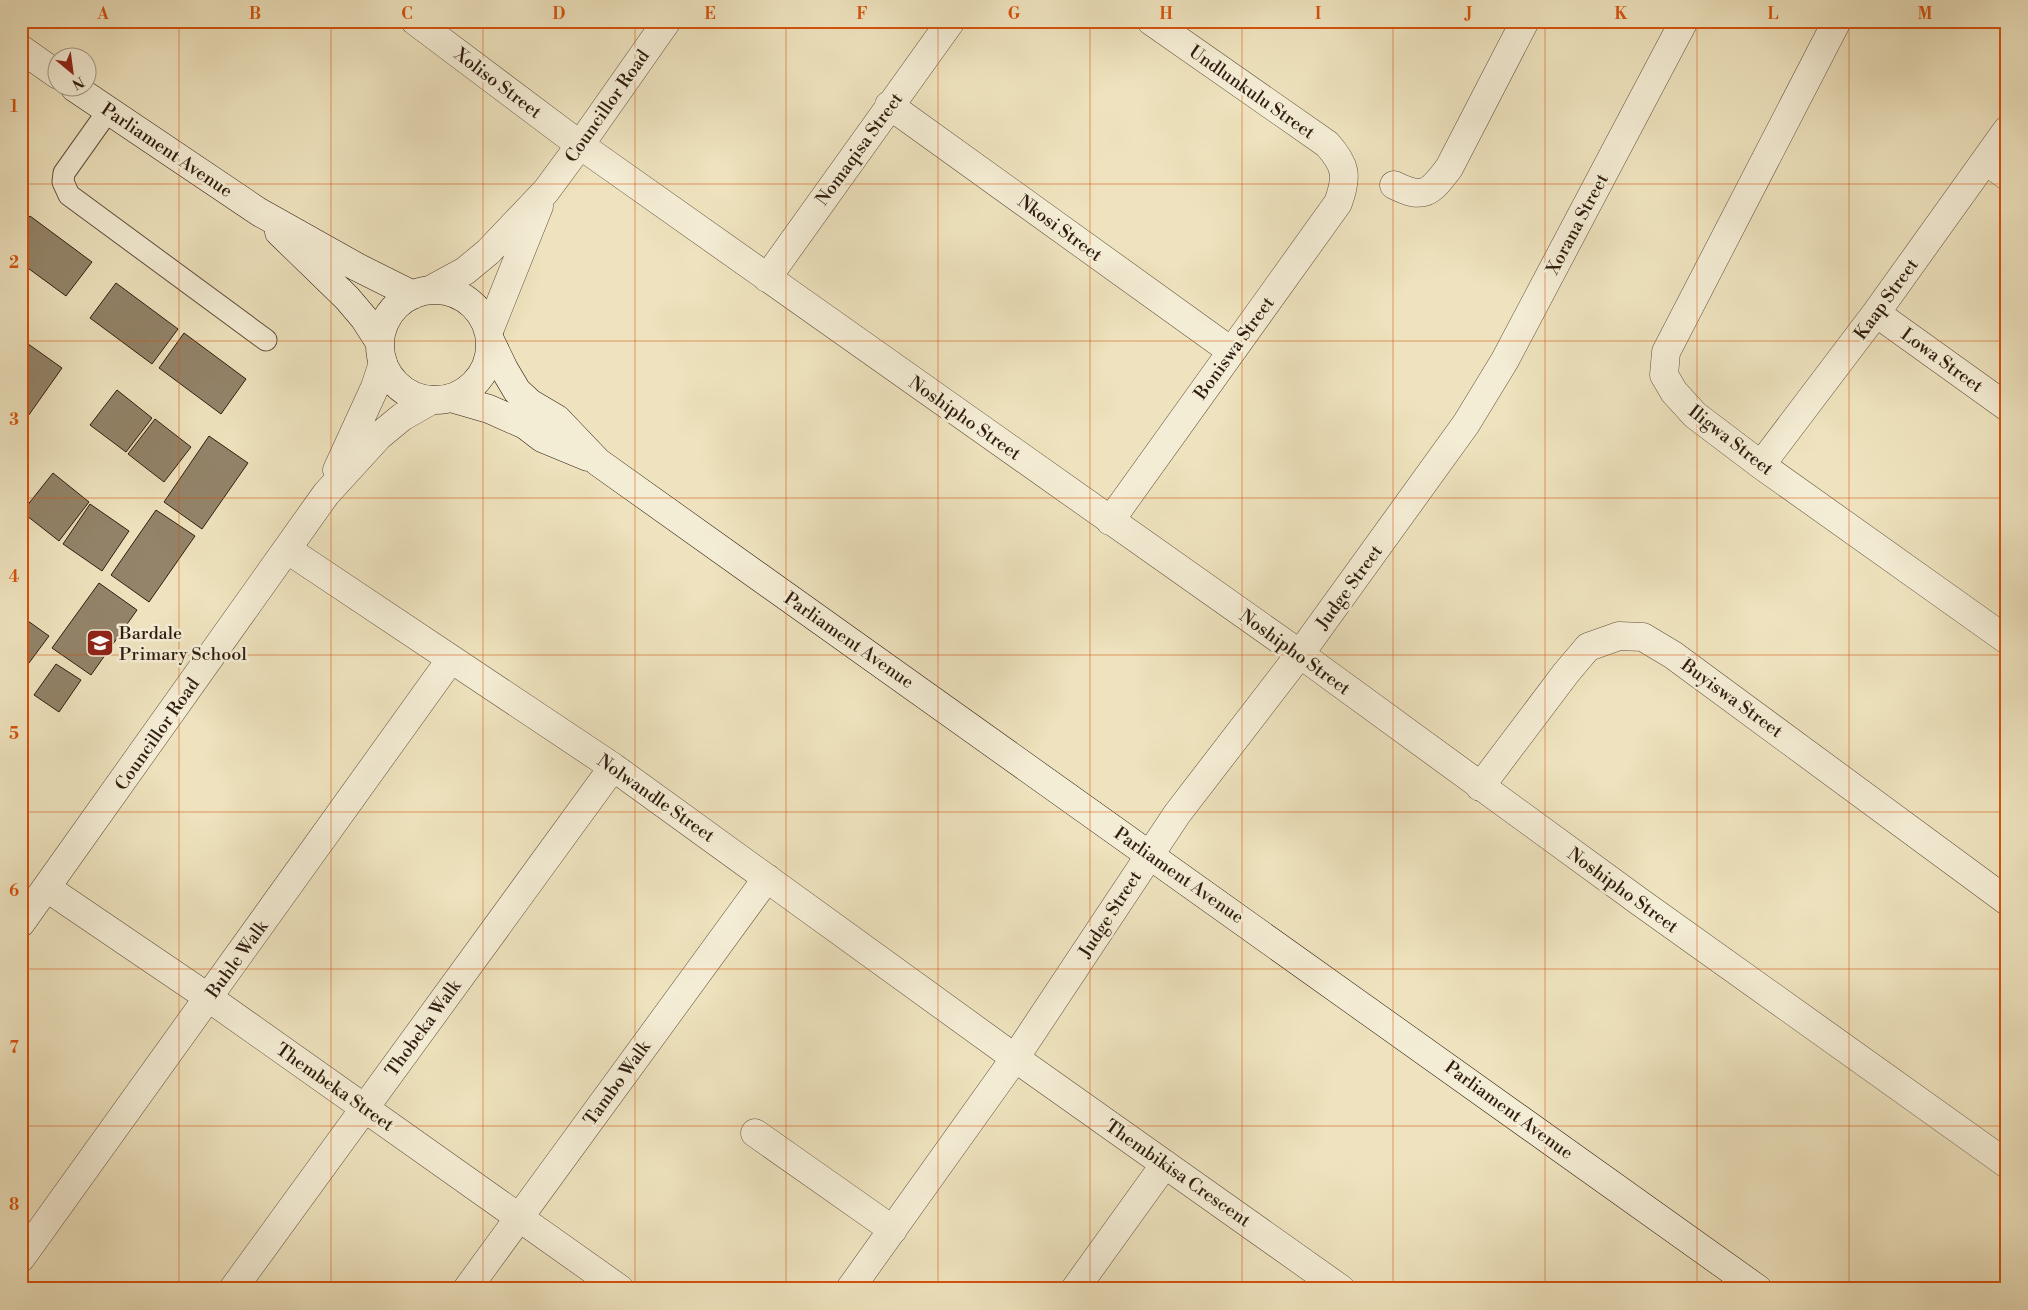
<svg xmlns="http://www.w3.org/2000/svg" width="2028" height="1310" font-family="'Libre Bodoni',serif">
<style>
.building{fill:#93846a;stroke:#301d10}
.lines{fill:none;stroke-linecap:round;stroke-linejoin:round}
.lane-casing{stroke:#604e3c;stroke-width:23}
.street-casing{stroke:#604e3c;stroke-width:29}
.secondary-casing{stroke:#301d10;stroke-width:29}
.lane{stroke:#f4edd5;stroke-width:21}
.street{stroke:#f4edd5;stroke-width:28}
.secondary{stroke:#f4edd5;stroke-width:28}
.grid{fill:none;stroke:#d6530c;stroke-width:1;stroke-opacity:0.55}
.labels{text-anchor:middle;stroke-width:5;stroke-linejoin:round;paint-order:stroke}
.street-label{font-size:18px;fill:#301d10;stroke:#f4edd5}
.poi-label{font-size:18px;fill:#301d10;stroke:#f4edd5;text-anchor:start}
.neatline{fill:none;stroke:#d6530c;stroke-width:2}
.grid-label{font-size:16px;text-anchor:middle;font-weight:bold;fill:#d6530c}
</style>
<rect width="100%" height="100%" fill="#eee3be"/>
<filter id="stains"><feTurbulence type="fractalNoise" baseFrequency=".004" numOctaves="4"/><feColorMatrix values="0 0 0 0 .2 0 0 0 0 .09 0 0 0 0 .02 0 0 0 .5 -.17"/></filter>
<radialGradient id="worn" r=".72"><stop offset=".6" stop-color="#630" stop-opacity="0"/><stop offset="1" stop-color="#630" stop-opacity=".3"/></radialGradient>
<path class="building" d="M 30,216 L 92,262 L 66,296 L 21,263 L 21,227 Z
M 116,283 L 178,329 L 152,364 L 90,318 Z
M 184,333 L 246,379 L 221,414 L 159,368 Z
M 24,341 L 62,368 L 21,426 L 21,344 Z
M 117,390 L 152,418 L 126,452 L 90,425 Z
M 155,419 L 191,447 L 164,482 L 128,454 Z
M 209,436 L 248,463 L 202,529 L 164,502 Z
M 53,473 L 89,502 L 59,541 L 22,512 Z
M 90,504 L 129,531 L 102,571 L 63,544 Z
M 156,510 L 195,536 L 149,602 L 111,575 Z
M 99,583 L 137,610 L 91,675 L 52,648 Z
M 21,616 L 49,636 L 23,671 L 21,670 Z
M 56,664 L 81,680 L 59,712 L 34,695 Z"/>
<g class="lines">
<g class="lane-casing">
<path id="lane" d="M 108,111 L 64,173 L 63,182 L 69,195 L 266,340"/>
</g>
<g class="street-casing">
<path id="street" d="M 415,21 L 580,145 L 1300,654 L 1640,902 L 2007,1164
M 1837,21 L 1666,352 L 1664,375 L 1674,392 L 1695,415 L 1761,465 L 2007,640
M 889,105 L 1231,351
M 1986,161 L 2007,176
M 1394,185 C 1424,200 1430,193 1449,168 L 1525,21
M 767,278 L 951,21
M 430,290 L 465,271 L 488,252 L 546,191 L 580,145 L 667,21
M 1876,313 L 2007,407
M 489,331 L 539,206
M 1761,465 L 1876,313 L 2007,130
M 337,470 L 375,387 L 383,363
M 1110,521 L 1338,203 C 1348,176 1346,165 1327,144 L 1151,21
M 288,550 L 613,767 L 1015,1058 L 1341,1289
M 1480,787 L 1566,673 L 1588,647 L 1619,636 L 1643,637 L 1673,655 L 2007,901
M 47,888 L 209,998 L 620,1289
M 21,923 L 326,494 L 379,436 L 402,417 L 432,400
M 755,1133 L 893,1230
M 21,1258 L 451,659
M 233,1289 L 613,767
M 467,1289 L 767,878
M 850,1289 L 1015,1058 L 1177,814 L 1300,654 L 1466,424 L 1505,360 L 1684,21
M 1075,1289 L 1165,1164"/>
</g>
<g class="secondary-casing">
<path id="secondary" d="M 21,49 L 58,75
M 75,88 L 259,212 L 357,267 L 413,295
M 279,232 L 347,298 L 364,318 L 380,343
M380 345a55 55 0 1 1 110 0a55 55 0 1 1-110 0Z
M 491,342 L 504,369 L 517,391 L 530,403 L 557,419 L 598,462 L 1758,1289
M 451,398 L 489,409 L 525,425 L 542,438 L 588,457"/>
</g>
<use href="#lane" class="lane"/>
<use href="#street" class="street"/>
<use href="#secondary" class="secondary"/>
</g>
<path class="grid" d="M 179,21 L 179,1289M 331,21 L 331,1289M 483,21 L 483,1289M 635,21 L 635,1289M 786,21 L 786,1289M 938,21 L 938,1289M 1090,21 L 1090,1289M 1242,21 L 1242,1289M 1393,21 L 1393,1289M 1545,21 L 1545,1289M 1697,21 L 1697,1289M 1849,21 L 1849,1289M 21,184 L 2007,184M 21,341 L 2007,341M 21,498 L 2007,498M 21,655 L 2007,655M 21,812 L 2007,812M 21,969 L 2007,969M 21,1126 L 2007,1126"/>
<defs>
<g id="school-square" transform="scale(1.4375)"><rect x="-9" y="-9" width="18" height="18" rx="4" fill="#8f2418" stroke="#f4edd5"/><path d="M0-5L7-2L0 1L-7-2ZM-4 1L0 2.5L4 1V4Q0 6-4 4Z" fill="#fff"/></g>
</defs>
<g fill-rule="evenodd">
<use href="#school-square" x="100" y="643"/>
</g>
<g class="labels">
<g class="street-label">
<text transform="translate(498 83) rotate(37)" y="6">Xoliso Street</text>
<text transform="translate(1252 92) rotate(35)" y="6">Undlunkulu Street</text>
<text transform="translate(607 106) rotate(-55)" y="6">Councillor Road</text>
<text transform="translate(859 149) rotate(-54)" y="6">Nomaqisa Street</text>
<text transform="translate(167 150) rotate(34)" y="6">Parliament Avenue</text>
<text transform="translate(1577 224) rotate(-62)" y="6">Xorana Street</text>
<text transform="translate(1060 228) rotate(36)" y="6">Nkosi Street</text>
<text transform="translate(1886 299) rotate(-54)" y="6">Kaap Street</text>
<text transform="translate(1234 348) rotate(-54)" y="6">Boniswa Street</text>
<text transform="translate(1942 360) rotate(36)" y="6">Lowa Street</text>
<text transform="translate(965 418) rotate(35)" y="6">Noshipho Street</text>
<text transform="translate(1731 440) rotate(38)" y="6">Iligwa Street</text>
<text transform="translate(1349 587) rotate(-54)" y="6">Judge Street</text>
<text transform="translate(849 640) rotate(35)" y="6">Parliament Avenue</text>
<text transform="translate(1295 652) rotate(36)" y="6">Noshipho Street</text>
<text transform="translate(1732 698) rotate(36)" y="6">Buyiswa Street</text>
<text transform="translate(157 734) rotate(-55)" y="6">Councillor Road</text>
<text transform="translate(656 798) rotate(35)" y="6">Nolwandle Street</text>
<text transform="translate(1179 875) rotate(35)" y="6">Parliament Avenue</text>
<text transform="translate(1623 890) rotate(36)" y="6">Noshipho Street</text>
<text transform="translate(1110 914) rotate(-57)" y="6">Judge Street</text>
<text transform="translate(237 959) rotate(-54)" y="6">Buhle Walk</text>
<text transform="translate(423 1028) rotate(-54)" y="6">Thobeka Walk</text>
<text transform="translate(617 1083) rotate(-54)" y="6">Tambo Walk</text>
<text transform="translate(335 1087) rotate(35)" y="6">Thembeka Street</text>
<text transform="translate(1509 1110) rotate(36)" y="6">Parliament Avenue</text>
<text transform="translate(1178 1173) rotate(35)" y="6">Thembikisa Crescent</text>
</g>
<g class="poi-label">
<text x="119" y="639">Bardale<tspan x="119" dy="21">Primary School</tspan></text>
</g>
</g>
<rect width="2028" height="1310" fill="none" stroke="#eee3be" stroke-width="55"/>
<g transform="translate(72 72) rotate(151)"><circle r="24" fill="#f4edd5" stroke="#a69a86"/>
<path d="M0-4L9 19L0 12L-9 19Z" fill="#8f2418"/>
<text y="-8" font-size="14" font-weight="bold" text-anchor="middle" fill="#301d10">N</text>
</g>
<rect x="28" y="28" width="1972" height="1254" class="neatline"/>
<g class="grid-label">
<text x="103" y="19">A</text>
<text x="255" y="19">B</text>
<text x="407" y="19">C</text>
<text x="559" y="19">D</text>
<text x="710" y="19">E</text>
<text x="862" y="19">F</text>
<text x="1014" y="19">G</text>
<text x="1166" y="19">H</text>
<text x="1318" y="19">I</text>
<text x="1469" y="19">J</text>
<text x="1621" y="19">K</text>
<text x="1773" y="19">L</text>
<text x="1925" y="19">M</text>
<text x="14" y="112">1</text>
<text x="14" y="268">2</text>
<text x="14" y="425">3</text>
<text x="14" y="582">4</text>
<text x="14" y="739">5</text>
<text x="14" y="896">6</text>
<text x="14" y="1053">7</text>
<text x="14" y="1210">8</text>
</g>
<rect width="100%" height="100%" filter="url(#stains)"/>
<rect width="100%" height="100%" fill="url(#worn)"/>
</svg>
